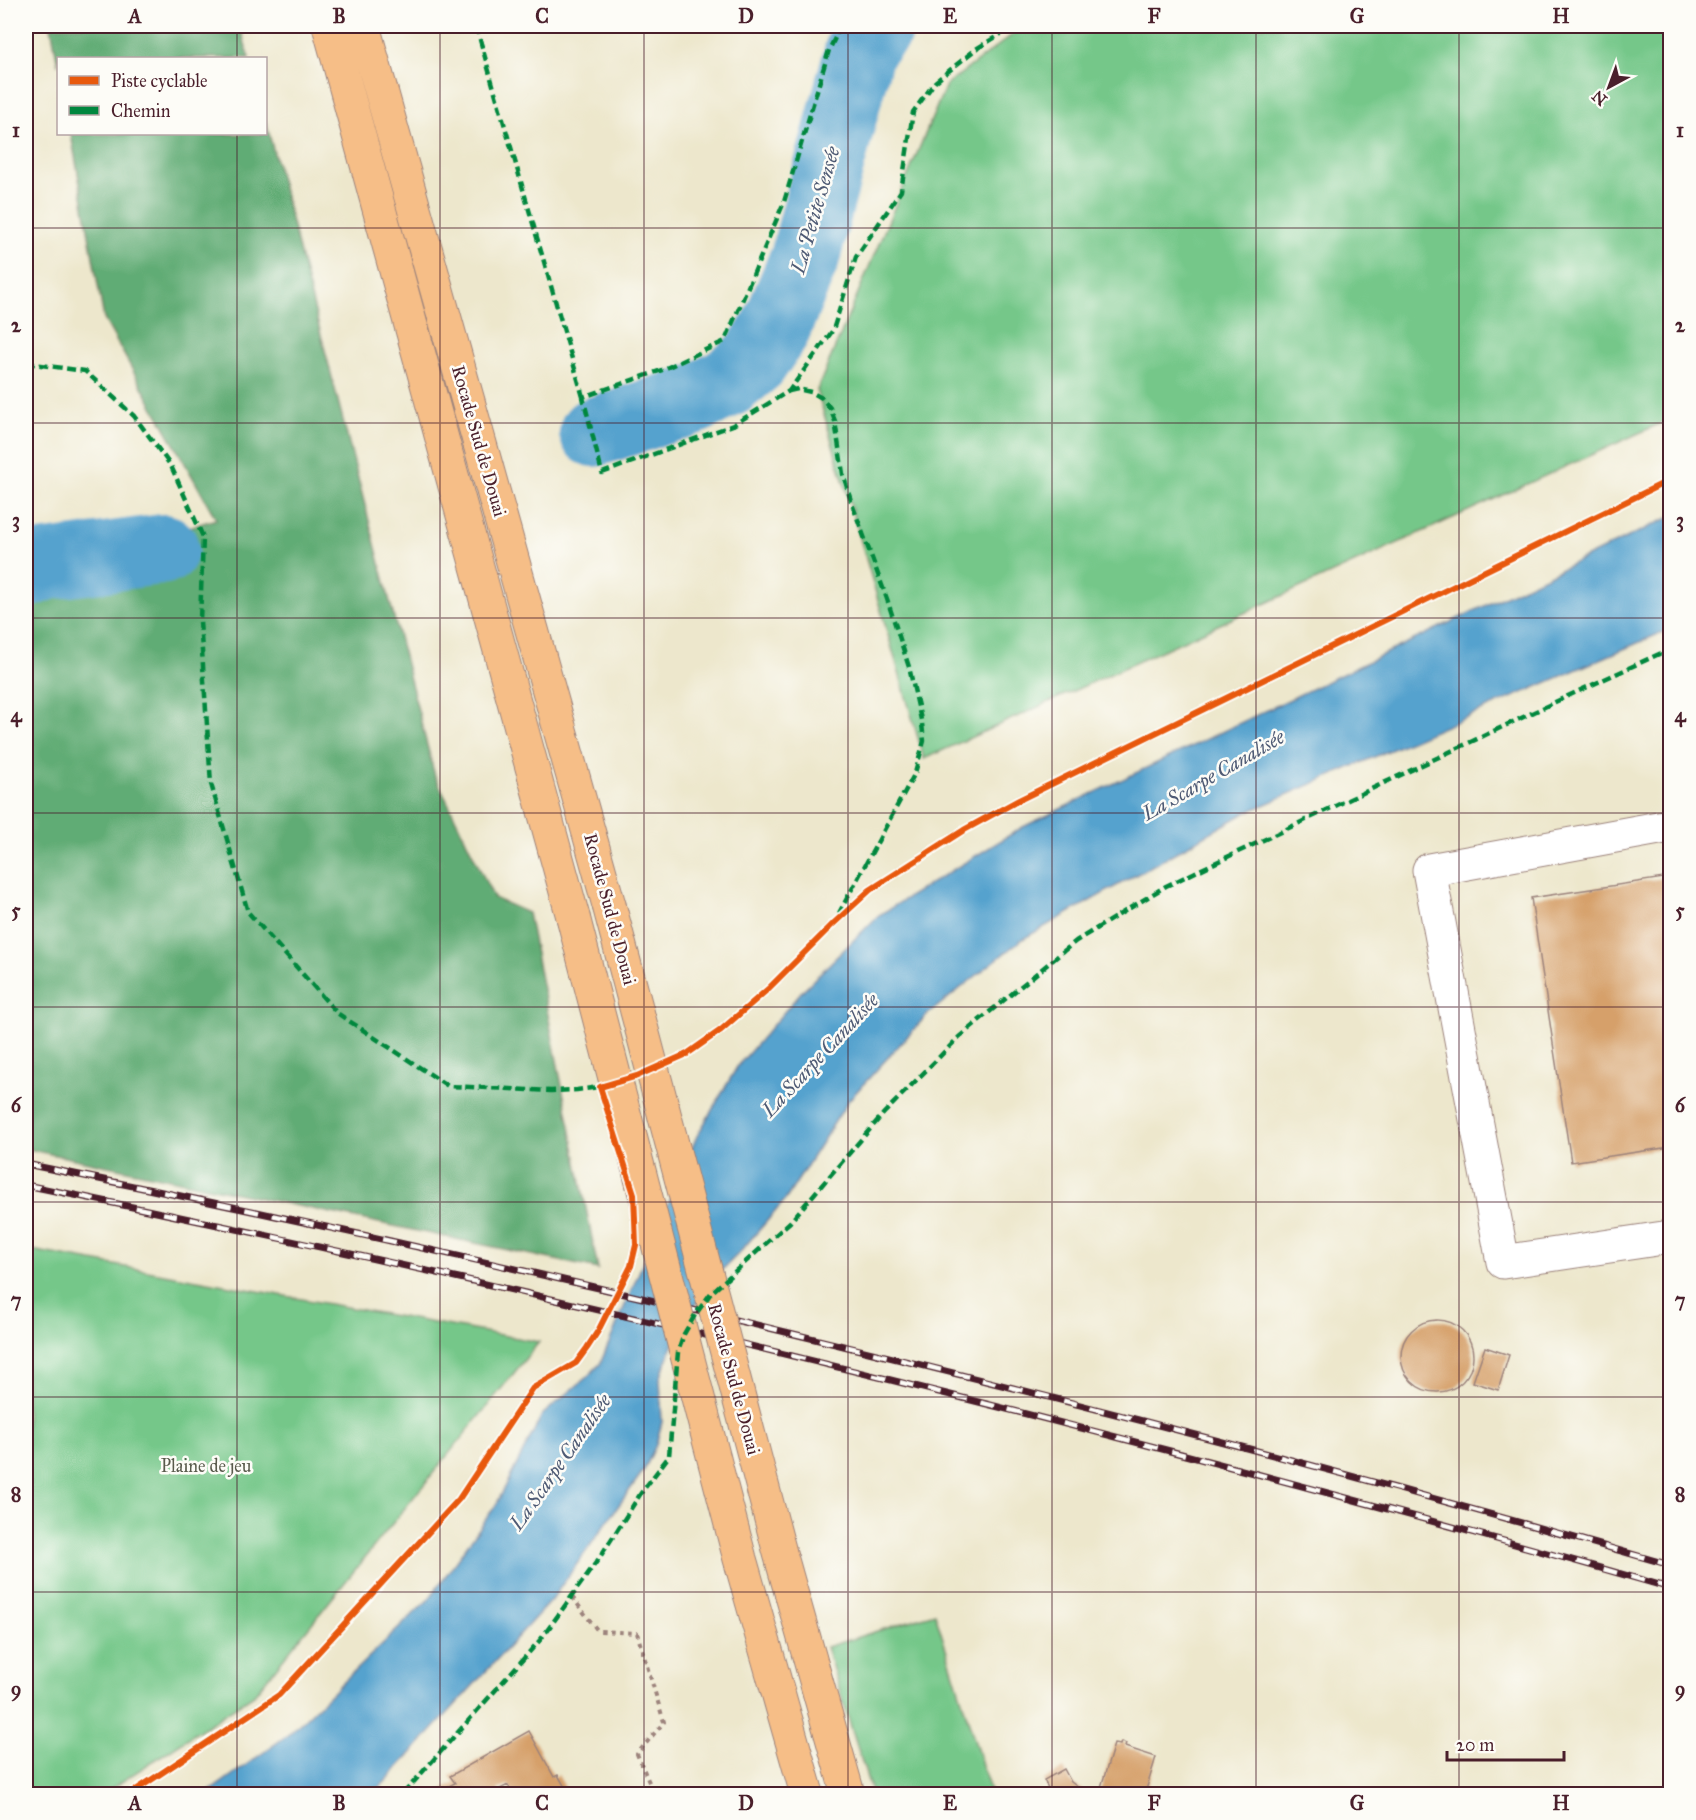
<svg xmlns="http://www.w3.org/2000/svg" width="1696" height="1820" font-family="'IM FELL Great Primer',serif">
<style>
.green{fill:#75c789;stroke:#60735a;stroke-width:1.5}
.forest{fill:#60ac75;stroke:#556650;stroke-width:1.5}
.water{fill:#54a2ce;stroke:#4f607c;stroke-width:1.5}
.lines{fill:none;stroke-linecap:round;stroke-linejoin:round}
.river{stroke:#54a2ce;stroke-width:70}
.building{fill:#d6a06b}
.minor-casing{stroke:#9c837c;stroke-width:35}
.highway-casing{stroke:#9c837c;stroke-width:35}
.path{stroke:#9c837c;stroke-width:4;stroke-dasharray:4.5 4.5;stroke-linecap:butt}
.minor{stroke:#fff;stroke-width:33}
.highway{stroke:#f6be87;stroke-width:33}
.rail-casing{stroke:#4a1f2b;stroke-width:7}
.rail{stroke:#fdfcf7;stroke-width:4.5;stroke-dasharray:14;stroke-linecap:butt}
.highway-bridge-casing{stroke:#9c837c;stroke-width:35;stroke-linecap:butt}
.highway-bridge{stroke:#f6be87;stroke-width:33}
.quiet{stroke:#00873e;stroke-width:4.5;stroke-dasharray:9 4.5;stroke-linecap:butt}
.cycleway-casing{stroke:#fdfcf7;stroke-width:10}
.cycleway{stroke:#e8590c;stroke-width:6}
.grid{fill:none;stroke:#4a1f2b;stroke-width:1.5;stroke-opacity:0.55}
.labels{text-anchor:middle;stroke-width:5;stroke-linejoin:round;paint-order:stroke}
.street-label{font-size:18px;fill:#4a1f2b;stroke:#fdfcf7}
.park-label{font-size:18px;fill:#595a4c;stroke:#fdfcf7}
.water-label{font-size:20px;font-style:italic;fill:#4e5a74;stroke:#fdfcf7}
.neatline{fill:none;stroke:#4a1f2b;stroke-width:2}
.grid-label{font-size:20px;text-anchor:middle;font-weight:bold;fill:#4a1f2b}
</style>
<rect width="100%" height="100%" fill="#fdfcf7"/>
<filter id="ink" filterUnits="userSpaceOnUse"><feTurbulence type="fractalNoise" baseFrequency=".0167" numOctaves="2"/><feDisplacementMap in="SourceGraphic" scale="12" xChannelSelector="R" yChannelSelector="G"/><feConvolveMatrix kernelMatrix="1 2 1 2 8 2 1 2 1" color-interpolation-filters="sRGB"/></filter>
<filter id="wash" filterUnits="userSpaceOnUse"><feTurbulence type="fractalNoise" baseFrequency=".008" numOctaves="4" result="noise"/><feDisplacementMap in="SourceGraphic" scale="24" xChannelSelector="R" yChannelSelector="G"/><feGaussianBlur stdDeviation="1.35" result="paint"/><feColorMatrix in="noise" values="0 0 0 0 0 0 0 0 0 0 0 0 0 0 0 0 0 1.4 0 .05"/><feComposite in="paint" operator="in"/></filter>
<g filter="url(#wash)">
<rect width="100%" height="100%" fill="#ede7cc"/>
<path class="green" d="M 1024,26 L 1670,26 L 1670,419 L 924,759 L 817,390 L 946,85 Z
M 26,1249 L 539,1342 L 254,1695 L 103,1794 L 26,1794 Z
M 935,1613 L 991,1794 L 872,1794 L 826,1647 Z"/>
<path class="forest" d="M 51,26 L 240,26 L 249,58 L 58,58 L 58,65 Z
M 266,122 L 435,776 L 494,898 L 528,913 L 598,1269 L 26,1149 L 26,576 L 216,519 L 104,319 L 71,134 L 266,134 Z"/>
<path class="water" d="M 1670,517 L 1670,629 L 1245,813 L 1021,940 L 927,1015 L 848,1101 L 786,1199 L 740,1252 L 713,1279 L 698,1301 L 674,1341 L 660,1378 L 662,1422 L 656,1445 L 644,1470 L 552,1599 L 385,1782 L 372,1794 L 206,1794 L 289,1734 L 429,1599 L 496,1505 L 542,1415 L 587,1377 L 600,1364 L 697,1136 L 737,1067 L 802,991 L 879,915 L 1023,827 Z"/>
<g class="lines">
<path class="river" d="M 594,432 L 695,399 L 729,382 L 754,361 L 775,330 L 805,257 L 860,48 L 879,26
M 26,573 L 47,565 L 164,549"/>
</g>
<g id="blocks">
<path class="building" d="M 1670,877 L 1670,1147 L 1571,1162 L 1531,898 Z
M1401 1356a36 36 0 1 1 72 0a36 36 0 1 1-72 0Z
M 1485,1347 L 1509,1355 L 1498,1390 L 1473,1382 Z
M 529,1731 L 554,1777 L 558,1775 L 569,1794 L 513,1794 L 508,1785 L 498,1790 L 500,1794 L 439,1794 L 437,1792 L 455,1783 L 450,1776 Z
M 1121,1742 L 1126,1744 L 1125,1747 L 1156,1757 L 1146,1790 L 1159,1794 L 1099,1794 L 1114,1744 L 1120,1745 Z
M 1064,1769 L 1071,1782 L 1083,1791 L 1091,1794 L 1051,1794 L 1044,1780 Z"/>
</g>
</g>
<g filter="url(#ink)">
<use href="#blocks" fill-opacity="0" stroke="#9c837c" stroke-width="1.5"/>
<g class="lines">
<g class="minor-casing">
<path id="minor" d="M 1670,826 L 1429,870 L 1503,1262 L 1670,1237"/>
</g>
<g class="highway-casing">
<path id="highway" d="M 329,26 L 573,917
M 363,26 L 609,905"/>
</g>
<path class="path" d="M 572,1597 L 598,1631 L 637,1633 L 664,1722 L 637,1754 L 654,1794"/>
<use href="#minor" class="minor"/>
<use href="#highway" class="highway"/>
<g class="rail-casing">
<path id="rail" d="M 26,1164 C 579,1276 1128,1409 1670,1565
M 26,1185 C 409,1263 791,1352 1170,1451 C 1337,1495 1504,1540 1670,1588"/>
</g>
<use href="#rail" class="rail"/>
<g class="highway-bridge-casing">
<path id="highway-bridge" d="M 609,905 L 780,1553 L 848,1794
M 573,917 L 740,1559 L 807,1794"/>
</g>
<use href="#highway-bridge" class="highway-bridge"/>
<path class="quiet" d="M 476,26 L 583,397
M 841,26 L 829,50 L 784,202 L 725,341 L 662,370 L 583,397 L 602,473 L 733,425 L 789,391 L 833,330 L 856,257 L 901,191 L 913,112 L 935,82 L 976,49 L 1014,26
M 26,363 L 85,371 L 134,416 L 171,466 L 203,537 L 200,621 L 211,784 L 248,912 L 337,1013 L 448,1086 L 551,1091 L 577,1090 L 600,1087
M 789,391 L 798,389 L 811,392 L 822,398 L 830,408 L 835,421 L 843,474 L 851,501 L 887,599 L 909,667 L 922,724 L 924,741 L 915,773 L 839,913
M 403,1794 L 541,1639 L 600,1557 L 641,1493 L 669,1456 L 678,1352 L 684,1334 L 695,1315 L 711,1293 L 790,1222 L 884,1113 L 959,1037 L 1076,941 L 1166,886 L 1570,695 L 1670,649"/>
<g class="cycleway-casing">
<path id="cycleway" d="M 130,1794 L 279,1695 L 459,1499 L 533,1388 L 576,1363 L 587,1348 L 598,1331 L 631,1266 L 636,1245 L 634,1194 L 600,1087 L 637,1076 L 687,1054 L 721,1030 L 768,989 L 833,924 L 870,890 L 964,830 L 1019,800 L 1670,480"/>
</g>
<use href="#cycleway" class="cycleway"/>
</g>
</g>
<path class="grid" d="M 237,26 L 237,58M 440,26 L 440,1794M 644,26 L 644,1794M 848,26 L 848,1794M 1052,26 L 1052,1794M 1256,26 L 1256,1794M 1459,26 L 1459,1794M 237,134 L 237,1794M 26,228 L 1670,228M 26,423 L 1670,423M 26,618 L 1670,618M 26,813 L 1670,813M 26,1007 L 1670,1007M 26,1202 L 1670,1202M 26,1397 L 1670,1397M 26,1592 L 1670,1592"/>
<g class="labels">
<g class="street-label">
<text transform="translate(479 441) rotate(74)" y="6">Rocade Sud de Douai</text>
<text transform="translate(610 909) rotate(75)" y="6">Rocade Sud de Douai</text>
<text transform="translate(734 1379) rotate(75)" y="6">Rocade Sud de Douai</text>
</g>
<g class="park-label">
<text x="206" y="1472">Plaine de jeu</text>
</g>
<g class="water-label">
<text transform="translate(815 210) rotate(-74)" y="7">La Petite Sensée</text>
<text transform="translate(1213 775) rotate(-30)" y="7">La Scarpe Canalisée</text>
<text transform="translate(820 1055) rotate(-47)" y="7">La Scarpe Canalisée</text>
<text transform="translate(560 1462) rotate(-55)" y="7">La Scarpe Canalisée</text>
</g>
</g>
<rect width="1696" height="1820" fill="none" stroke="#fdfcf7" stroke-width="66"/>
<rect x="57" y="57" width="210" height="78" fill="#fdfcf7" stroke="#b5a4a5" stroke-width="1.5"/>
<rect x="69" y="76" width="30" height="9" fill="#e8590c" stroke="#b5a4a5" stroke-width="1.5"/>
<text x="111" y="87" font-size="18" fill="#4a1f2b">Piste cyclable</text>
<rect x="69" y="106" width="30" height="9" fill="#00873e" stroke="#b5a4a5" stroke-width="1.5"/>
<text x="111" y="117" font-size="18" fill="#4a1f2b">Chemin</text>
<g transform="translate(1609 87) rotate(221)" stroke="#fdfcf7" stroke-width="4.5" paint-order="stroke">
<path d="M0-4.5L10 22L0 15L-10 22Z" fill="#4a1f2b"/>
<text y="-9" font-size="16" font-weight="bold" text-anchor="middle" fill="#4a1f2b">N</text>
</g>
<path d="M1447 1751v9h117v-9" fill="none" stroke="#4a1f2b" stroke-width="3"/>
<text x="1456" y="1751" font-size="18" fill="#4a1f2b" stroke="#fdfcf7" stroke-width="4.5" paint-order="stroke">20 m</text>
<rect x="33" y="33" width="1630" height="1754" class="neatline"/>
<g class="grid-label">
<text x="135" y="23">A</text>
<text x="339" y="23">B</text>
<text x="542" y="23">C</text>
<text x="746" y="23">D</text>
<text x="950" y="23">E</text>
<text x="1154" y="23">F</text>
<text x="1357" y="23">G</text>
<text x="1561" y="23">H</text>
<text x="16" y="137">1</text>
<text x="1680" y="137">1</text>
<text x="16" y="332">2</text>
<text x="1680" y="332">2</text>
<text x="16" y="527">3</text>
<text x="1680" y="527">3</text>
<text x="16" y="722">4</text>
<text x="1680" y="722">4</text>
<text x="16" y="917">5</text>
<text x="1680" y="917">5</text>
<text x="16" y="1112">6</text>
<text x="1680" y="1112">6</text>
<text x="16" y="1307">7</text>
<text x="1680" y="1307">7</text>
<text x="16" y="1501">8</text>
<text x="1680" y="1501">8</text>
<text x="16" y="1696">9</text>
<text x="1680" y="1696">9</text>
<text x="135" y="1810">A</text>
<text x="339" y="1810">B</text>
<text x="542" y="1810">C</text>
<text x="746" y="1810">D</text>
<text x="950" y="1810">E</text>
<text x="1154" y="1810">F</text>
<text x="1357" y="1810">G</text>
<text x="1561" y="1810">H</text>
</g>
</svg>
